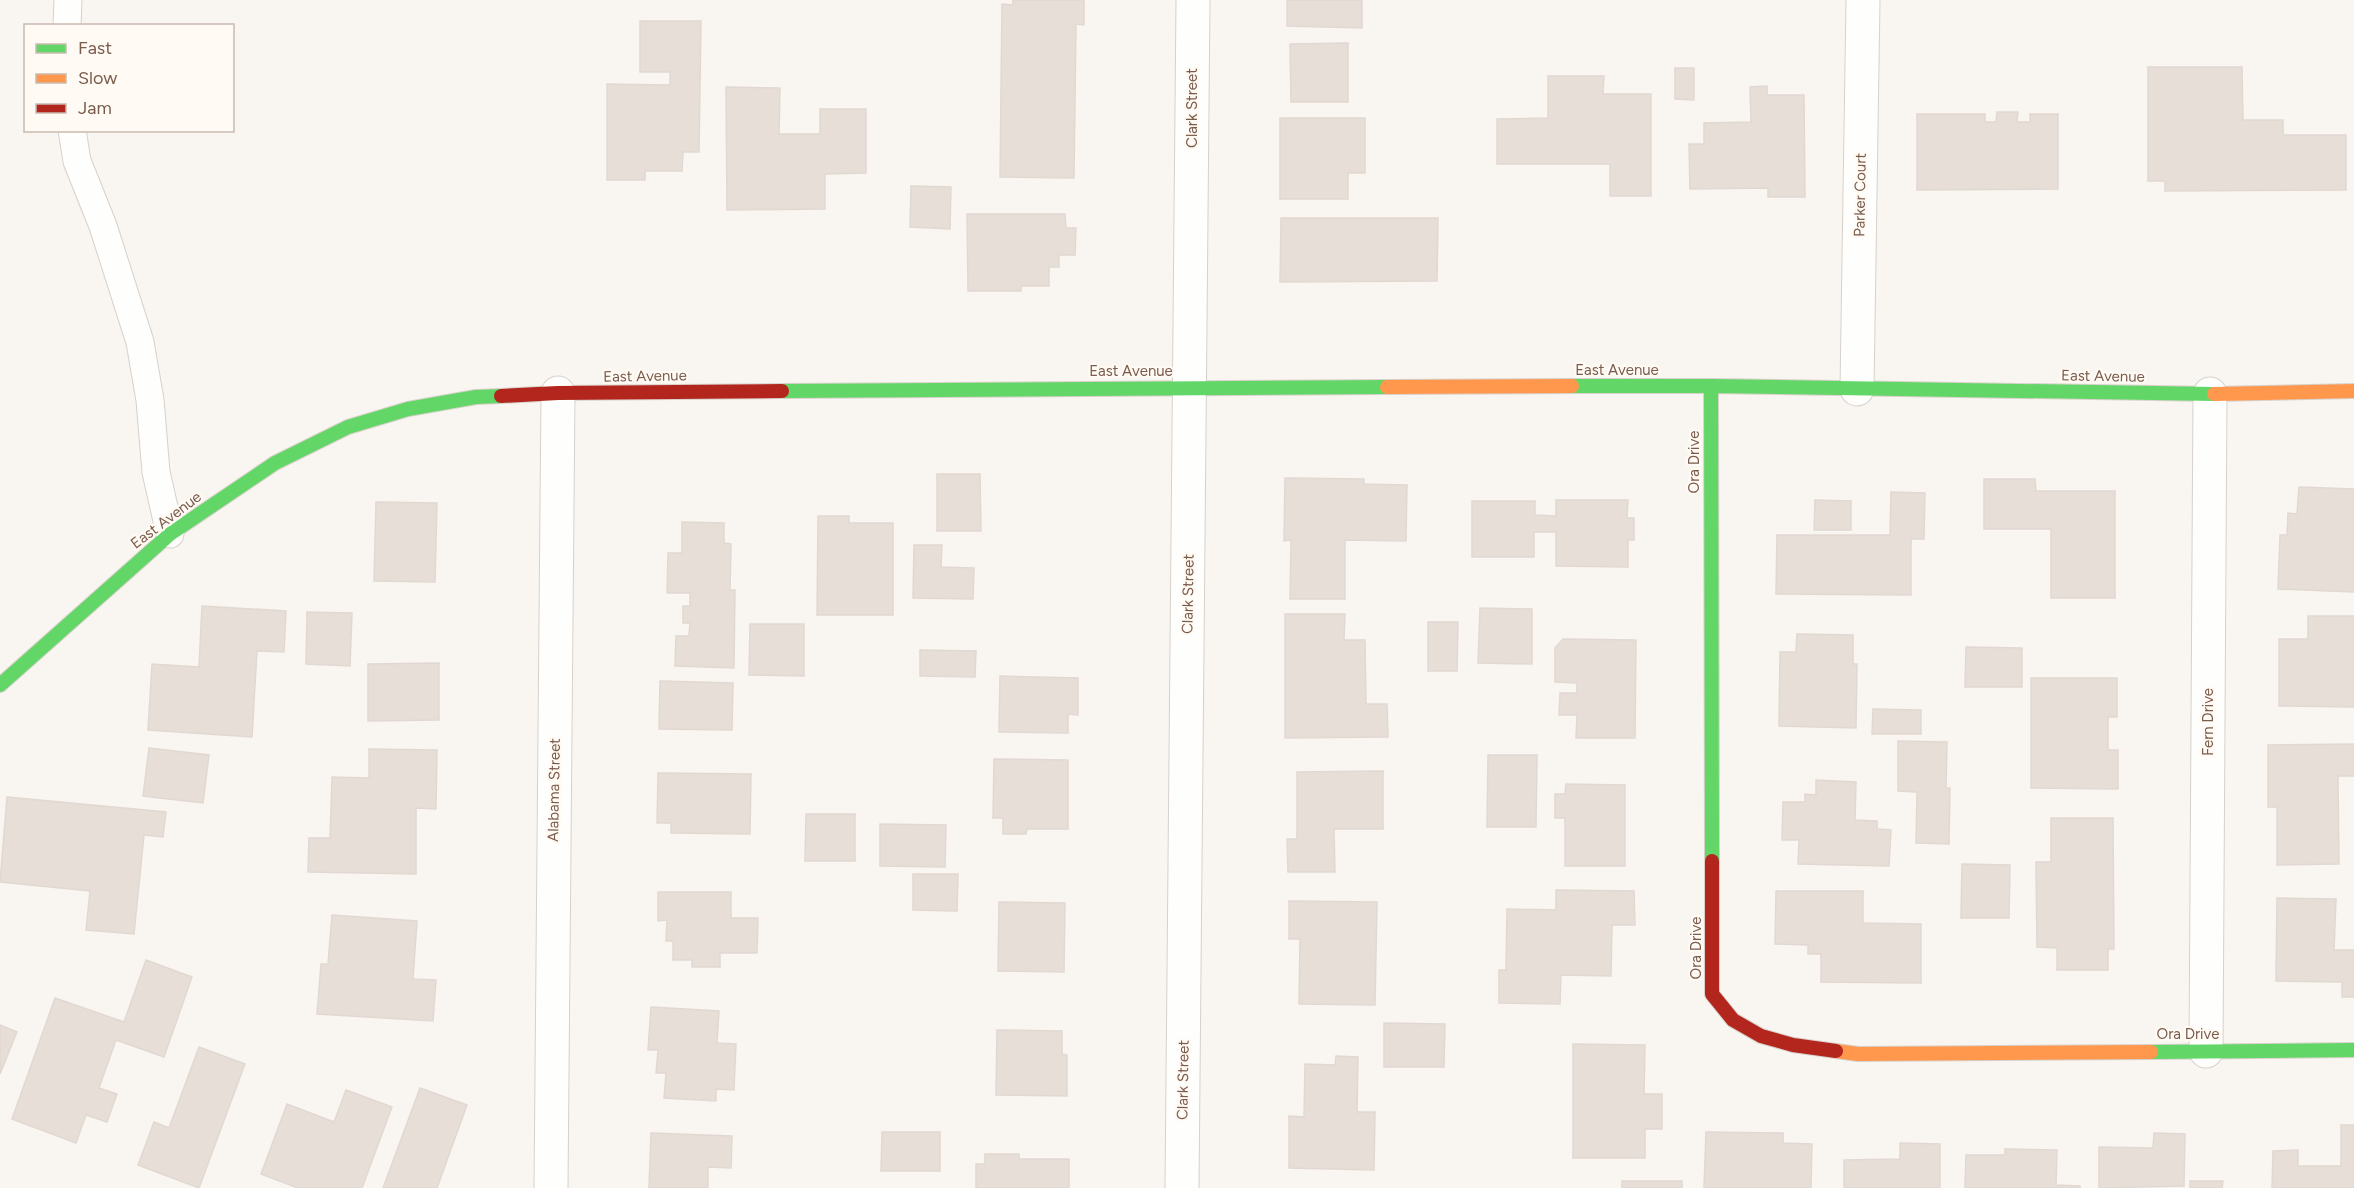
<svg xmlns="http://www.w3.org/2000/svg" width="2354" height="1188" font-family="Figtree,sans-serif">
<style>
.building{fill:#e6ded7;stroke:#e2d8d2;stroke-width:1.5}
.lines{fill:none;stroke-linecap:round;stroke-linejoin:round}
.lane-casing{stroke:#d7d1cb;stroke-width:29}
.street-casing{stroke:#d7d1cb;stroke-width:35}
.fast-casing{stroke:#d9d2cb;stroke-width:16}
.slow-casing{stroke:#d9d2cb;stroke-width:16}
.jam-casing{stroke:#d9d2cb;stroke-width:16}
.lane{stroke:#fefefd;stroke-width:27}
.street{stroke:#fefefd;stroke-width:33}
.fast{stroke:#63d668;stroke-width:14}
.slow{stroke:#ff974d;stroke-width:14}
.jam{stroke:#b3261e;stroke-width:14}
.labels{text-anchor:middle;stroke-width:4.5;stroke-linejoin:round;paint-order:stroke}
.street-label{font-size:15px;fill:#7a5c4d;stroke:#fffaf3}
</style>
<rect width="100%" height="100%" fill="#f9f5f0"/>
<path class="building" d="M 1013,0 L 1084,0 L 1084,25 L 1076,24 L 1074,178 L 1000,177 L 1002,4 L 1013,5 Z
M 1287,0 L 1362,0 L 1362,28 L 1287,26 Z
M 640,21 L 701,21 L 699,152 L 683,152 L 682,171 L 645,171 L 645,180 L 607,180 L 607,84 L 670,85 L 670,72 L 640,72 Z
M 1348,43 L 1348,102 L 1291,102 L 1290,44 Z
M 2148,67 L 2242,67 L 2243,120 L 2283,120 L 2283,135 L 2346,135 L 2346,190 L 2165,191 L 2165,181 L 2148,181 Z
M 1675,68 L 1694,68 L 1694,100 L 1675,99 Z
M 1548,76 L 1604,76 L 1603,94 L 1651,94 L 1651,196 L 1610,196 L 1610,164 L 1497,164 L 1497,119 L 1548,118 Z
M 1767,86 L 1767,95 L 1804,95 L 1805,197 L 1768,197 L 1768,188 L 1690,189 L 1689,144 L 1704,144 L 1704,123 L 1751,122 L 1750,87 Z
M 726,87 L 780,88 L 779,134 L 820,134 L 820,109 L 866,109 L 866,173 L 825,174 L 825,209 L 727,210 Z
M 1997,112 L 2018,112 L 2017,122 L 2030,122 L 2030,114 L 2058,114 L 2058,189 L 1917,190 L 1917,114 L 1985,114 L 1985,122 L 1996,122 Z
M 1280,118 L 1365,118 L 1365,173 L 1348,173 L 1348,199 L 1280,199 Z
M 911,186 L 951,187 L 950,229 L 910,227 Z
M 967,214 L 1065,214 L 1066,228 L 1076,228 L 1075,255 L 1059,255 L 1059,267 L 1049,267 L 1049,286 L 1021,286 L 1021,291 L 968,291 Z
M 1281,218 L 1438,218 L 1437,281 L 1280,282 Z
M 937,474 L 980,474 L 981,531 L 937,531 Z
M 1285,478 L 1364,479 L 1364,484 L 1407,485 L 1406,541 L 1345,540 L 1345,599 L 1290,599 L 1291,540 L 1284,541 Z
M 1984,479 L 2035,479 L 2036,491 L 2115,491 L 2115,598 L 2051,598 L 2051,529 L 1984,529 Z
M 2299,487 L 2354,489 L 2354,592 L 2278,589 L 2280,535 L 2287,535 L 2288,513 L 2297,514 Z
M 1891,492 L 1925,493 L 1924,539 L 1911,539 L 1911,595 L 1776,594 L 1777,535 L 1890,535 Z
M 1556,500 L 1628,500 L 1627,518 L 1634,518 L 1634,540 L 1628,540 L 1628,567 L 1556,566 L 1556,532 L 1534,532 L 1534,557 L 1472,557 L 1472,501 L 1535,501 L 1535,515 L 1556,516 Z
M 1815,500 L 1851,501 L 1851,530 L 1814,530 Z
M 376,502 L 437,503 L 435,582 L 374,581 Z
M 818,516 L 849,516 L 849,523 L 893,523 L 893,615 L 817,615 Z
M 682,522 L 724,523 L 724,543 L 731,544 L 730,590 L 735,590 L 734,668 L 675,666 L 676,636 L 689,636 L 690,623 L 683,623 L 683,606 L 690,606 L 690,593 L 667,593 L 668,553 L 682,553 Z
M 914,545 L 942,545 L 941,567 L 974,568 L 973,599 L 913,598 Z
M 202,606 L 286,611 L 284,652 L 257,651 L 252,737 L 148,730 L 152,664 L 199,667 Z
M 1480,608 L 1532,609 L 1532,664 L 1478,663 Z
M 307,612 L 352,613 L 350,666 L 306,664 Z
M 1285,614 L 1345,614 L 1344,640 L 1365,640 L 1366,704 L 1387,704 L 1388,737 L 1285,738 Z
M 2308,616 L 2354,616 L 2354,707 L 2279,706 L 2279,639 L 2308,639 Z
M 1428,622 L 1458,622 L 1457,671 L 1428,671 Z
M 750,624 L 804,624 L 804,676 L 749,675 Z
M 1797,634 L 1853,635 L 1853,664 L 1857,664 L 1856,728 L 1779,726 L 1780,652 L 1796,652 Z
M 1563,639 L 1636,640 L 1635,738 L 1576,738 L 1577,715 L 1559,715 L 1560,693 L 1577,693 L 1577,683 L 1555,682 L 1555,648 Z
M 1966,647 L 2022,648 L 2022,687 L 1965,687 Z
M 920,650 L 976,651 L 975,677 L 920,676 Z
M 439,663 L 439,720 L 368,721 L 368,664 Z
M 1000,676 L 1078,678 L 1078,715 L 1068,714 L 1068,733 L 999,732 Z
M 2031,678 L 2117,678 L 2117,717 L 2108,717 L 2108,750 L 2118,750 L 2118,789 L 2031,788 Z
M 660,681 L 733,683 L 732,730 L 659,729 Z
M 1873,709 L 1921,710 L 1921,734 L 1872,734 Z
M 1898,741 L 1947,742 L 1946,788 L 1950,788 L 1949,844 L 1916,843 L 1917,792 L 1898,791 Z
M 2354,744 L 2354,776 L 2338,776 L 2339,864 L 2277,865 L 2277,807 L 2268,807 L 2268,745 Z
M 149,748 L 209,755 L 203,803 L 143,796 Z
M 369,749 L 437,750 L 436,809 L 416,808 L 416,874 L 308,872 L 309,838 L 330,838 L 332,777 L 369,778 Z
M 1488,755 L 1537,755 L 1536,827 L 1487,827 Z
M 994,759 L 1068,760 L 1068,829 L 1027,829 L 1026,834 L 1003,834 L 1003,818 L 993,818 Z
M 1383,771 L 1383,829 L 1334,829 L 1335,872 L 1288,872 L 1287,839 L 1297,839 L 1297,772 Z
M 658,773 L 751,774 L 750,834 L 671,833 L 671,823 L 657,823 Z
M 1816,780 L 1856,782 L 1855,820 L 1877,821 L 1877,829 L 1891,830 L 1889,866 L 1798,864 L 1799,840 L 1782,840 L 1783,802 L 1805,802 L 1805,794 L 1816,795 Z
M 1566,784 L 1625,785 L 1625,866 L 1565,866 L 1565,818 L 1555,818 L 1555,794 L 1565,794 Z
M 7,797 L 166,812 L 163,837 L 144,835 L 134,934 L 86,930 L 90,891 L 0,882 Z
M 806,814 L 855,814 L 855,861 L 805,861 Z
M 2051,818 L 2113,818 L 2114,949 L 2108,949 L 2108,970 L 2057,970 L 2057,948 L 2037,947 L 2036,862 L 2051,862 Z
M 880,824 L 946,825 L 945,867 L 880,866 Z
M 1962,864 L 2010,865 L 2009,918 L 1961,918 Z
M 913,874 L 958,874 L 957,911 L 913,910 Z
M 1556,890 L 1634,891 L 1635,925 L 1612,925 L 1611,976 L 1561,975 L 1560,1004 L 1499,1003 L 1499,970 L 1506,970 L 1507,909 L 1556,910 Z
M 1776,891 L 1863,891 L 1863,923 L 1921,924 L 1921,983 L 1821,982 L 1821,954 L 1808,954 L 1808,945 L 1775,944 Z
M 658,892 L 731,892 L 731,918 L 758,918 L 757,953 L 720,953 L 720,967 L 692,967 L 692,960 L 673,960 L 673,941 L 666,941 L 667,920 L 658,921 Z
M 2277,898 L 2336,899 L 2334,950 L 2354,950 L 2354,997 L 2342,997 L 2342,982 L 2276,981 Z
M 1289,901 L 1377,902 L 1375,1005 L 1299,1004 L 1300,939 L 1289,939 Z
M 999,902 L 1065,903 L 1064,972 L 998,971 Z
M 332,915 L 417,921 L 413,979 L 436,980 L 433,1021 L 317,1014 L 321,964 L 328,964 Z
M 146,960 L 192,977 L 164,1057 L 116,1040 L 99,1088 L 117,1094 L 107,1122 L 86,1115 L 76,1143 L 12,1119 L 55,998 L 124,1022 Z
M 651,1007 L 719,1011 L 717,1043 L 736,1044 L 734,1090 L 716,1089 L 716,1101 L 664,1098 L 666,1073 L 656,1073 L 658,1050 L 648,1050 Z
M 1384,1023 L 1445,1024 L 1444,1067 L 1384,1067 Z
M 0,1025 L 17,1032 L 0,1074 Z
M 997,1030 L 1062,1031 L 1062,1054 L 1067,1055 L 1067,1096 L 996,1095 Z
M 1573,1044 L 1645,1045 L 1644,1094 L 1662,1094 L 1662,1129 L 1645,1129 L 1645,1158 L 1573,1158 Z
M 199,1047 L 245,1064 L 199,1188 L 138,1165 L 154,1122 L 169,1128 Z
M 1336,1056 L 1358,1057 L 1357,1112 L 1375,1112 L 1374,1170 L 1289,1168 L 1289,1116 L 1304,1117 L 1305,1064 L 1335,1065 Z
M 420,1088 L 467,1105 L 437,1188 L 383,1188 Z
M 346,1090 L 392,1107 L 362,1188 L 298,1188 L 261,1174 L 287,1104 L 334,1122 Z
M 2341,1125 L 2354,1125 L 2354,1188 L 2272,1188 L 2273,1151 L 2298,1150 L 2298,1166 L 2341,1166 Z
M 882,1132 L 940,1132 L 940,1171 L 881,1171 Z
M 1706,1132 L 1783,1133 L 1783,1143 L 1812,1144 L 1811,1188 L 1704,1188 Z
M 651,1133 L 732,1136 L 731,1168 L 708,1167 L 708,1188 L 649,1188 Z
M 2154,1133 L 2185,1134 L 2184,1186 L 2099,1188 L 2099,1147 L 2153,1148 Z
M 1900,1143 L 1940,1144 L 1940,1188 L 1844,1188 L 1844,1160 L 1900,1159 Z
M 2005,1149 L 2057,1150 L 2056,1185 L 2080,1186 L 2080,1188 L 1965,1188 L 1966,1155 L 2005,1155 Z
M 985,1154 L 1019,1154 L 1019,1159 L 1069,1159 L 1069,1188 L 976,1188 L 976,1164 L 985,1164 Z
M 1622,1181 L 1682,1181 L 1682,1188 L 1622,1188 Z
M 2190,1181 L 2223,1181 L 2222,1188 L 2190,1188 Z"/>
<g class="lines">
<g class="lane-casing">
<path id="lane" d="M 67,26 L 68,0
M 72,130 L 77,161 L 103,226 L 140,342 L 150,400 L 156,472 L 170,534"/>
</g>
<g class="street-casing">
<path id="street" d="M 1857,389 L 1863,0
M 2206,1051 L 2210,394
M 551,1188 L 558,393
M 1182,1188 L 1193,0"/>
</g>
<g class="fast-casing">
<path id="fast" d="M 1572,386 L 1711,386 L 2214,394
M 1711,386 L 1712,861
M 782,391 L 1387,387
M 0,685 L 170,534 L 275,463 L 348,427 L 408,409 L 476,397 L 501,396
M 2151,1052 L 2354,1050"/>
</g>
<g class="slow-casing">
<path id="slow" d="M 1387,387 L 1572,386
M 2214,394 L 2354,391
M 1836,1051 L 1858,1054 L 2151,1052"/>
</g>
<g class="jam-casing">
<path id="jam" d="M 501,396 L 558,393 L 782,391
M 1712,861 L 1712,994 L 1733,1020 L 1761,1036 L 1793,1045 L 1836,1051"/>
</g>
<use href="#lane" class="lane"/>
<use href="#street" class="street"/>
<use href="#fast" class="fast"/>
<use href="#slow" class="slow"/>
<use href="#jam" class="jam"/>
</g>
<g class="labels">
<g class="street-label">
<text transform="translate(1192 108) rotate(-90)" y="5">Clark Street</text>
<text transform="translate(1860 195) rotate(-89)" y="5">Parker Court</text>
<text x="1617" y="375">East Avenue</text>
<text x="1131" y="376">East Avenue</text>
<text transform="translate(645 376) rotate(-1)" y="5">East Avenue</text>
<text transform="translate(2103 376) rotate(1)" y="5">East Avenue</text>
<text transform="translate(1694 462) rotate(-90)" y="5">Ora Drive</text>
<text transform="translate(166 520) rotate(-37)" y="5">East Avenue</text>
<text transform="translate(1188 594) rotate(-89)" y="5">Clark Street</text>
<text transform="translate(2208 722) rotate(-90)" y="5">Fern Drive</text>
<text transform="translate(554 790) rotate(-89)" y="5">Alabama Street</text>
<text transform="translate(1696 948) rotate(-90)" y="5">Ora Drive</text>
<text x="2188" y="1039">Ora Drive</text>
<text transform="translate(1183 1080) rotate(-89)" y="5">Clark Street</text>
</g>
</g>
<rect x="24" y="24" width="210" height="108" fill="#fffaf3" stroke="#cabbb1" stroke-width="1.5"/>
<rect x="36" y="44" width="30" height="9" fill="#63d668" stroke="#cabbb1" stroke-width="1.5"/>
<text x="78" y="54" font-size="18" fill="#7a5c4d">Fast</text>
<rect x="36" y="74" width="30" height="9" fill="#ff974d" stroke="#cabbb1" stroke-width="1.5"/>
<text x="78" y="84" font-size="18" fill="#7a5c4d">Slow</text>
<rect x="36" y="104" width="30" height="9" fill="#b3261e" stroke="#cabbb1" stroke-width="1.5"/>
<text x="78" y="114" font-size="18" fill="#7a5c4d">Jam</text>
</svg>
